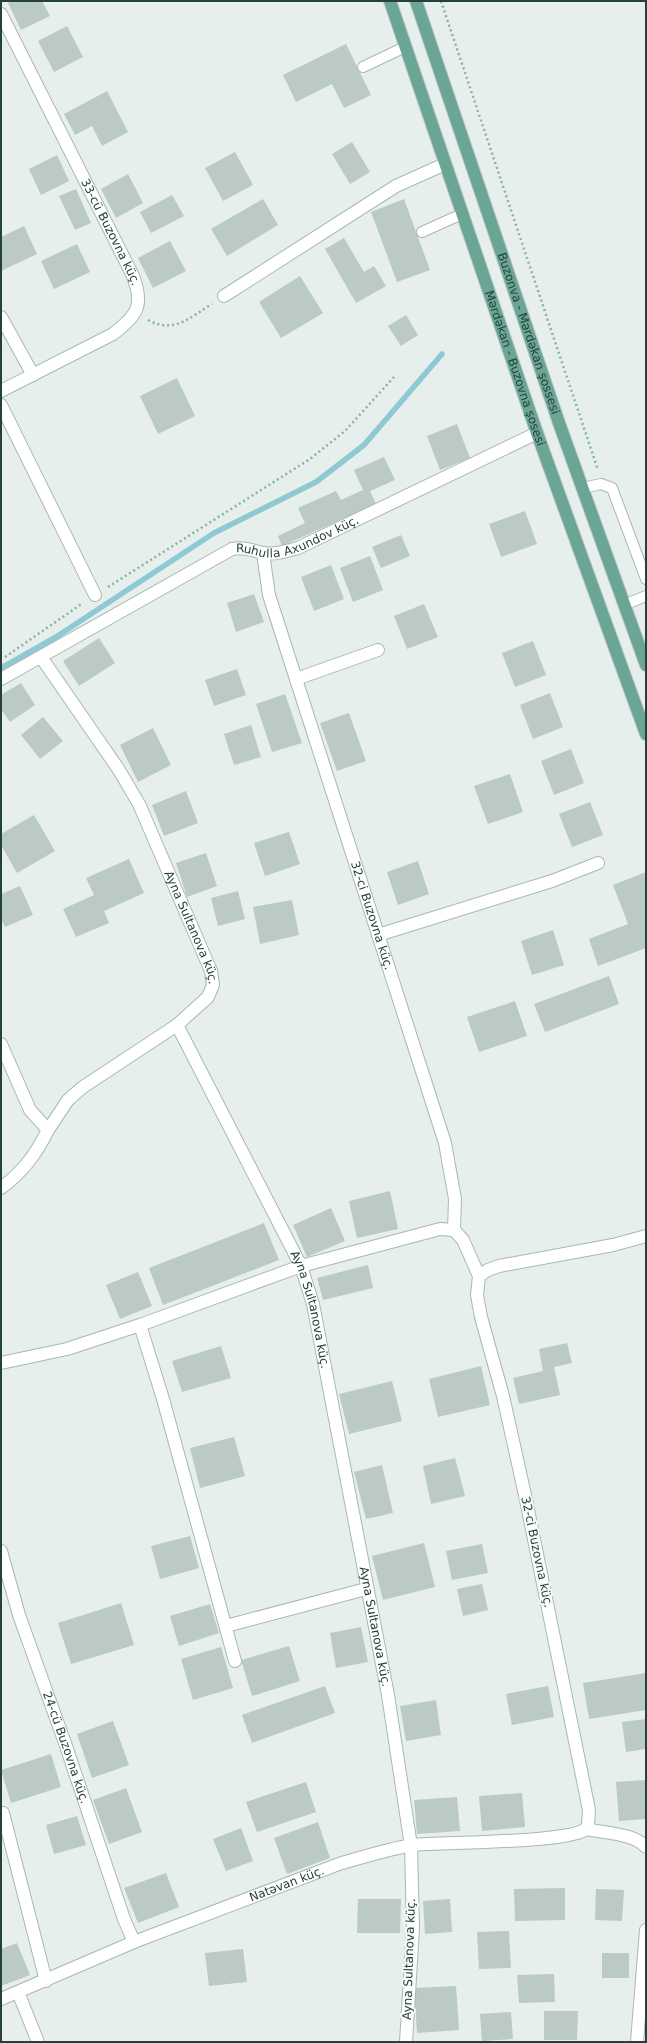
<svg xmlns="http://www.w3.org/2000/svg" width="647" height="2043" font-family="'DejaVu Sans',sans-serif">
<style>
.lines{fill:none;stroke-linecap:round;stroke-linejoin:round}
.stream{stroke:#8ec9d4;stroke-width:5.5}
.building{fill:#bbcac4}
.service-casing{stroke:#a8b8b2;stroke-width:12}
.minor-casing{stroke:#a8b8b2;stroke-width:14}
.tertiary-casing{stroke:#a8b8b2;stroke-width:14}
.primary-casing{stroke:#c2cac8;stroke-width:14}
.path{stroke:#86b3a5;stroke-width:2.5;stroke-dasharray:2 3;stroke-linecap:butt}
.service{stroke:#fff;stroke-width:10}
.minor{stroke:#fff;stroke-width:12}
.tertiary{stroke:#fff;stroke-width:12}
.primary{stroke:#6aa596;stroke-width:12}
.labels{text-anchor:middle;stroke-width:4;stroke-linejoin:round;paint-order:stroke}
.street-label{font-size:12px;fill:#24423a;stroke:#f7fbf9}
</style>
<rect width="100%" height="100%" fill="#e6efeb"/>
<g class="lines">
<path class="stream" d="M 1,668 L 56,637 L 214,533 L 316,482 L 364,445 L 442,354"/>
</g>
<path class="building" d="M 12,1 L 42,1 L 50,16 L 21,30 L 8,3 Z
M 67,26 L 83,57 L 54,72 L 38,41 Z
M 346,44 L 371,95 L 344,108 L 332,84 L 296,102 L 283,75 Z
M 107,91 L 128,132 L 102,146 L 92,126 L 75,135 L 64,114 Z
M 352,142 L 370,172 L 350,184 L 332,154 Z
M 235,152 L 253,185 L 223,201 L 205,168 Z
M 57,155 L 69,181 L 41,195 L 29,169 Z
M 128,174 L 143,203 L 116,218 L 101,189 Z
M 76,189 L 91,223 L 75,230 L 59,196 Z
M 172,195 L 184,216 L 151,233 L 140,212 Z
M 263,199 L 278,225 L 227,256 L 211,229 Z
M 404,199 L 430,270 L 397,282 L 371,212 Z
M 24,226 L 37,254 L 1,271 L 1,237 Z
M 344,238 L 364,272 L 374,266 L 386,286 L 356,303 L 325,249 Z
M 170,241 L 186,271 L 153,288 L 138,258 Z
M 77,244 L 90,272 L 54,289 L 41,261 Z
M 300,276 L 323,313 L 281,338 L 259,302 Z
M 406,315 L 418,335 L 401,346 L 388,326 Z
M 177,378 L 195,416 L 158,434 L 140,396 Z
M 457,424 L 470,458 L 440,470 L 427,436 Z
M 384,457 L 395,480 L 370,491 L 376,504 L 282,546 L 278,536 L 305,523 L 298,508 L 336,491 L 341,500 L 363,490 L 354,470 Z
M 525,511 L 537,544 L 501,557 L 489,524 Z
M 401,535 L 410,556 L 381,568 L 372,547 Z
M 370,556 L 383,590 L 353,602 L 340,568 Z
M 331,565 L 344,599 L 314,611 L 301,577 Z
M 254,594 L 264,622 L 236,632 L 227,603 Z
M 424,604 L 438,637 L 407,649 L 394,616 Z
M 99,638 L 115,663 L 79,686 L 63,661 Z
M 533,641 L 546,675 L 515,687 L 502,653 Z
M 237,669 L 246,695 L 214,706 L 205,680 Z
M 21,683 L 35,705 L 10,722 L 1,709 L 1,695 Z
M 550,693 L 563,727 L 533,739 L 520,705 Z
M 285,694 L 302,743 L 272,752 L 256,704 Z
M 349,713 L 366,761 L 337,771 L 320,723 Z
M 43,717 L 63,741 L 40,759 L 21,735 Z
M 251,725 L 261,757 L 234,765 L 224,734 Z
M 153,728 L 171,765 L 138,782 L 120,745 Z
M 571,749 L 584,783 L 554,795 L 541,761 Z
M 510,774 L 523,812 L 488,824 L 474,786 Z
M 186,791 L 198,823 L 164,836 L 152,805 Z
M 590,802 L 603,835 L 572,847 L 559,814 Z
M 34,815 L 55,851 L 17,873 L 1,845 L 1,834 Z
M 289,832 L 300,864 L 265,876 L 254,843 Z
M 206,853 L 217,886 L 187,897 L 176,863 Z
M 129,859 L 144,893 L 104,911 L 109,923 L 76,937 L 63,909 L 94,895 L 86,878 Z
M 418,861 L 429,894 L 398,905 L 387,872 Z
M 646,872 L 646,948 L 598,966 L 589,939 L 628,924 L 613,885 Z
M 20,886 L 33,915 L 5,927 L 1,918 L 1,894 Z
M 238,891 L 245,919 L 218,926 L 211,898 Z
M 292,900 L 299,935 L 260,944 L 253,907 Z
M 553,930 L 564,965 L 532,975 L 521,941 Z
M 609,976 L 619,1004 L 545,1032 L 534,1004 Z
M 515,1001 L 527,1036 L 479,1052 L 467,1017 Z
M 390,1191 L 398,1229 L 357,1238 L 349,1201 Z
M 331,1208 L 345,1241 L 307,1257 L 293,1225 Z
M 264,1223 L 279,1260 L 163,1305 L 149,1268 Z
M 368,1265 L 373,1288 L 323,1300 L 317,1278 Z
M 138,1272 L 152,1306 L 120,1319 L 106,1285 Z
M 567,1343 L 572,1363 L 554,1367 L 560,1395 L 519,1404 L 513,1378 L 543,1371 L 539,1349 Z
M 221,1346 L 231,1378 L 182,1392 L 172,1361 Z
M 481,1366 L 490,1405 L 438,1417 L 429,1379 Z
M 392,1381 L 402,1421 L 349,1434 L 339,1394 Z
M 234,1437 L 245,1476 L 200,1488 L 190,1448 Z
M 455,1458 L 465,1496 L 431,1504 L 423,1466 Z
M 382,1465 L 393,1513 L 366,1519 L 354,1472 Z
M 190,1536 L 199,1568 L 160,1579 L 151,1546 Z
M 424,1543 L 435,1587 L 383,1600 L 372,1556 Z
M 482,1544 L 488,1573 L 452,1580 L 446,1551 Z
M 482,1584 L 488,1610 L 463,1616 L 457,1589 Z
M 121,1603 L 134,1645 L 71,1664 L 58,1623 Z
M 210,1604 L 219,1633 L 179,1646 L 170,1616 Z
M 361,1627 L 368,1662 L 336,1668 L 330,1633 Z
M 289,1646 L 300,1681 L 252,1696 L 241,1660 Z
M 221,1647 L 233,1688 L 193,1700 L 181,1659 Z
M 646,1673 L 646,1710 L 589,1719 L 583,1683 Z
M 325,1686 L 335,1713 L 252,1743 L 242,1715 Z
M 548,1686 L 554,1717 L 512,1725 L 506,1694 Z
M 436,1700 L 441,1735 L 406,1741 L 400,1706 Z
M 646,1719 L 646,1749 L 626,1752 L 622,1722 Z
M 113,1721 L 129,1765 L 92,1778 L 77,1734 Z
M 51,1754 L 61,1787 L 11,1803 L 1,1770 Z
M 646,1780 L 646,1819 L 619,1821 L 616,1782 Z
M 306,1782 L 316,1812 L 257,1832 L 246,1802 Z
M 126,1788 L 142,1832 L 109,1844 L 93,1800 Z
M 522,1793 L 525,1827 L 482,1831 L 479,1796 Z
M 457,1797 L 460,1831 L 417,1834 L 414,1800 Z
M 77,1816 L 86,1845 L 54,1854 L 46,1825 Z
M 318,1822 L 330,1858 L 287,1874 L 274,1838 Z
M 241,1828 L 253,1861 L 226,1871 L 213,1839 Z
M 166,1873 L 179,1907 L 138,1923 L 124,1888 Z
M 565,1888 L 565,1920 L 515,1921 L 514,1889 Z
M 596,1889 L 624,1890 L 622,1921 L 595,1920 Z
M 358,1899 L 401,1899 L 400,1933 L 357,1933 Z
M 450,1899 L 452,1932 L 425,1934 L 423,1901 Z
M 509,1931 L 511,1968 L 479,1969 L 477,1932 Z
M 17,1943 L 30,1975 L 1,1986 L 1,1949 Z
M 243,1949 L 247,1982 L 209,1986 L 205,1953 Z
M 602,1953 L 629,1953 L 629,1978 L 602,1978 Z
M 554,1974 L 555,2002 L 519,2003 L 517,1975 Z
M 456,1986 L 459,2030 L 417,2033 L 414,1988 Z
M 544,2011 L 578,2011 L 577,2040 L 544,2040 Z
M 511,2012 L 513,2039 L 482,2041 L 480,2014 Z"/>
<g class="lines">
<g class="service-casing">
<path id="service" d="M 363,67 L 405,47
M 422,232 L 462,214
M 583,488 L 601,484 L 612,488 L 646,579
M 624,605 L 646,596"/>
</g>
<g class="minor-casing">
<g id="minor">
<path d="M 224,296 L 396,186 L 445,164"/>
<path d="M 1,317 L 33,375"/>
<path d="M 1,405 L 95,595"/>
<path id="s1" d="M 263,553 L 269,595 L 445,1143 L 455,1199 L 454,1230 L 463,1240 L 479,1276"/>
<path id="s2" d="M 41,657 L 119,770 L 139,804 L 211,971 L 213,985 L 208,997 L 177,1025 L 301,1266 L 313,1304 L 388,1695 L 411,1846 L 413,1929 L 406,2042"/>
<path id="s3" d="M 1,679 L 232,549 C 244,547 251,550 263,553 C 275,555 287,551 298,548 L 537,433"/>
<path d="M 296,679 L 378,650"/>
<path d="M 378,935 L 552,881 L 598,863"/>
<path d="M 1,1044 L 30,1110 L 48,1130 C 36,1154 23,1172 1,1188"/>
<path d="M 48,1130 L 68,1100 L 83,1087 L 177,1025"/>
<path d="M 140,1325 L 163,1399 L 235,1661"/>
<path d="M 1,1363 L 67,1349 L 140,1325 L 301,1266 L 440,1229 L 454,1230"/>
<path id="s4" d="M 1,1551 L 19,1615 L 66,1746 L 124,1919 L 134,1942"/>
<path d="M 226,1626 L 366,1589"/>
<path d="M 3,1813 L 46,1981"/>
<path d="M 586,1829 L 588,1825 L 589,1810 L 525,1495 L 503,1396 L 481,1317 L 477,1295 L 479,1276 L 488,1270 L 499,1266 L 613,1245 L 646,1236"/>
<path d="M 586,1829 C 604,1833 633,1833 646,1847"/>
<path d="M 18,1992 L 38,2042"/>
<path id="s5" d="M 1,1999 L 134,1942 L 339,1864 C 363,1857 388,1849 413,1845 C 444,1842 569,1843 586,1829"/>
<path d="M 637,2042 L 646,1930"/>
</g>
</g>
<g class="tertiary-casing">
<g id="tertiary">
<path id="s6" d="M 1,14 L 133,276 C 144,305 138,315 113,334 L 1,391"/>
</g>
</g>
<g class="primary-casing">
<g id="primary">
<path id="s7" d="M 390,1 L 537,433 L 646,734"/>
<path id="s8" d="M 416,1 L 559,423 L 646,665"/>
</g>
</g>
<path class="path" d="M 441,1 L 598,470
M 148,320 C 174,334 189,318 212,304
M 108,587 L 310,459 L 345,431 L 394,377
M 5,657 L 83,603"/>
<use href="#service" class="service"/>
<use href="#minor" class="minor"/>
<use href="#tertiary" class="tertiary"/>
<use href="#primary" class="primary"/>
</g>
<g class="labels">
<g class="street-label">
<text dy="4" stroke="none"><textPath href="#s6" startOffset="244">33-cü Buzovna küç.</textPath></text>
<text dy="4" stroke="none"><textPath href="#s8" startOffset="351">Buzonva - Mərdəkan şossesi</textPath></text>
<text dy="4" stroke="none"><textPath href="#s7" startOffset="388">Mərdəkan - Buzovna şosesi</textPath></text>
<text dy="4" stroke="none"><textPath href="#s3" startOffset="334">Ruhulla Axundov küç.</textPath></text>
<text dy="4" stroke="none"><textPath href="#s1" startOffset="379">32-ci Buzovna küç.</textPath></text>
<text dy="4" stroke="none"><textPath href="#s2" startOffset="311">Ayna Sultanova küç.</textPath></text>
<text dy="4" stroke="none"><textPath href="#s2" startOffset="743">Ayna Sultanova küç.</textPath></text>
<text transform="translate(537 1552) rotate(78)" y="4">32-ci Buzovna küç.</text>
<text dy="4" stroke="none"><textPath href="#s2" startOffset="1067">Ayna Sultanova küç.</textPath></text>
<text dy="4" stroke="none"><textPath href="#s4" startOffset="207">24-cü Buzovna küç.</textPath></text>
<text dy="4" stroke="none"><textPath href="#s5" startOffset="308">Natəvan küç.</textPath></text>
<text transform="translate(409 1959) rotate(-88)" y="4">Ayna Sultanova küç.</text>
</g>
</g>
<rect width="647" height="2043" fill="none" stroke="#24423a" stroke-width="4"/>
</svg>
